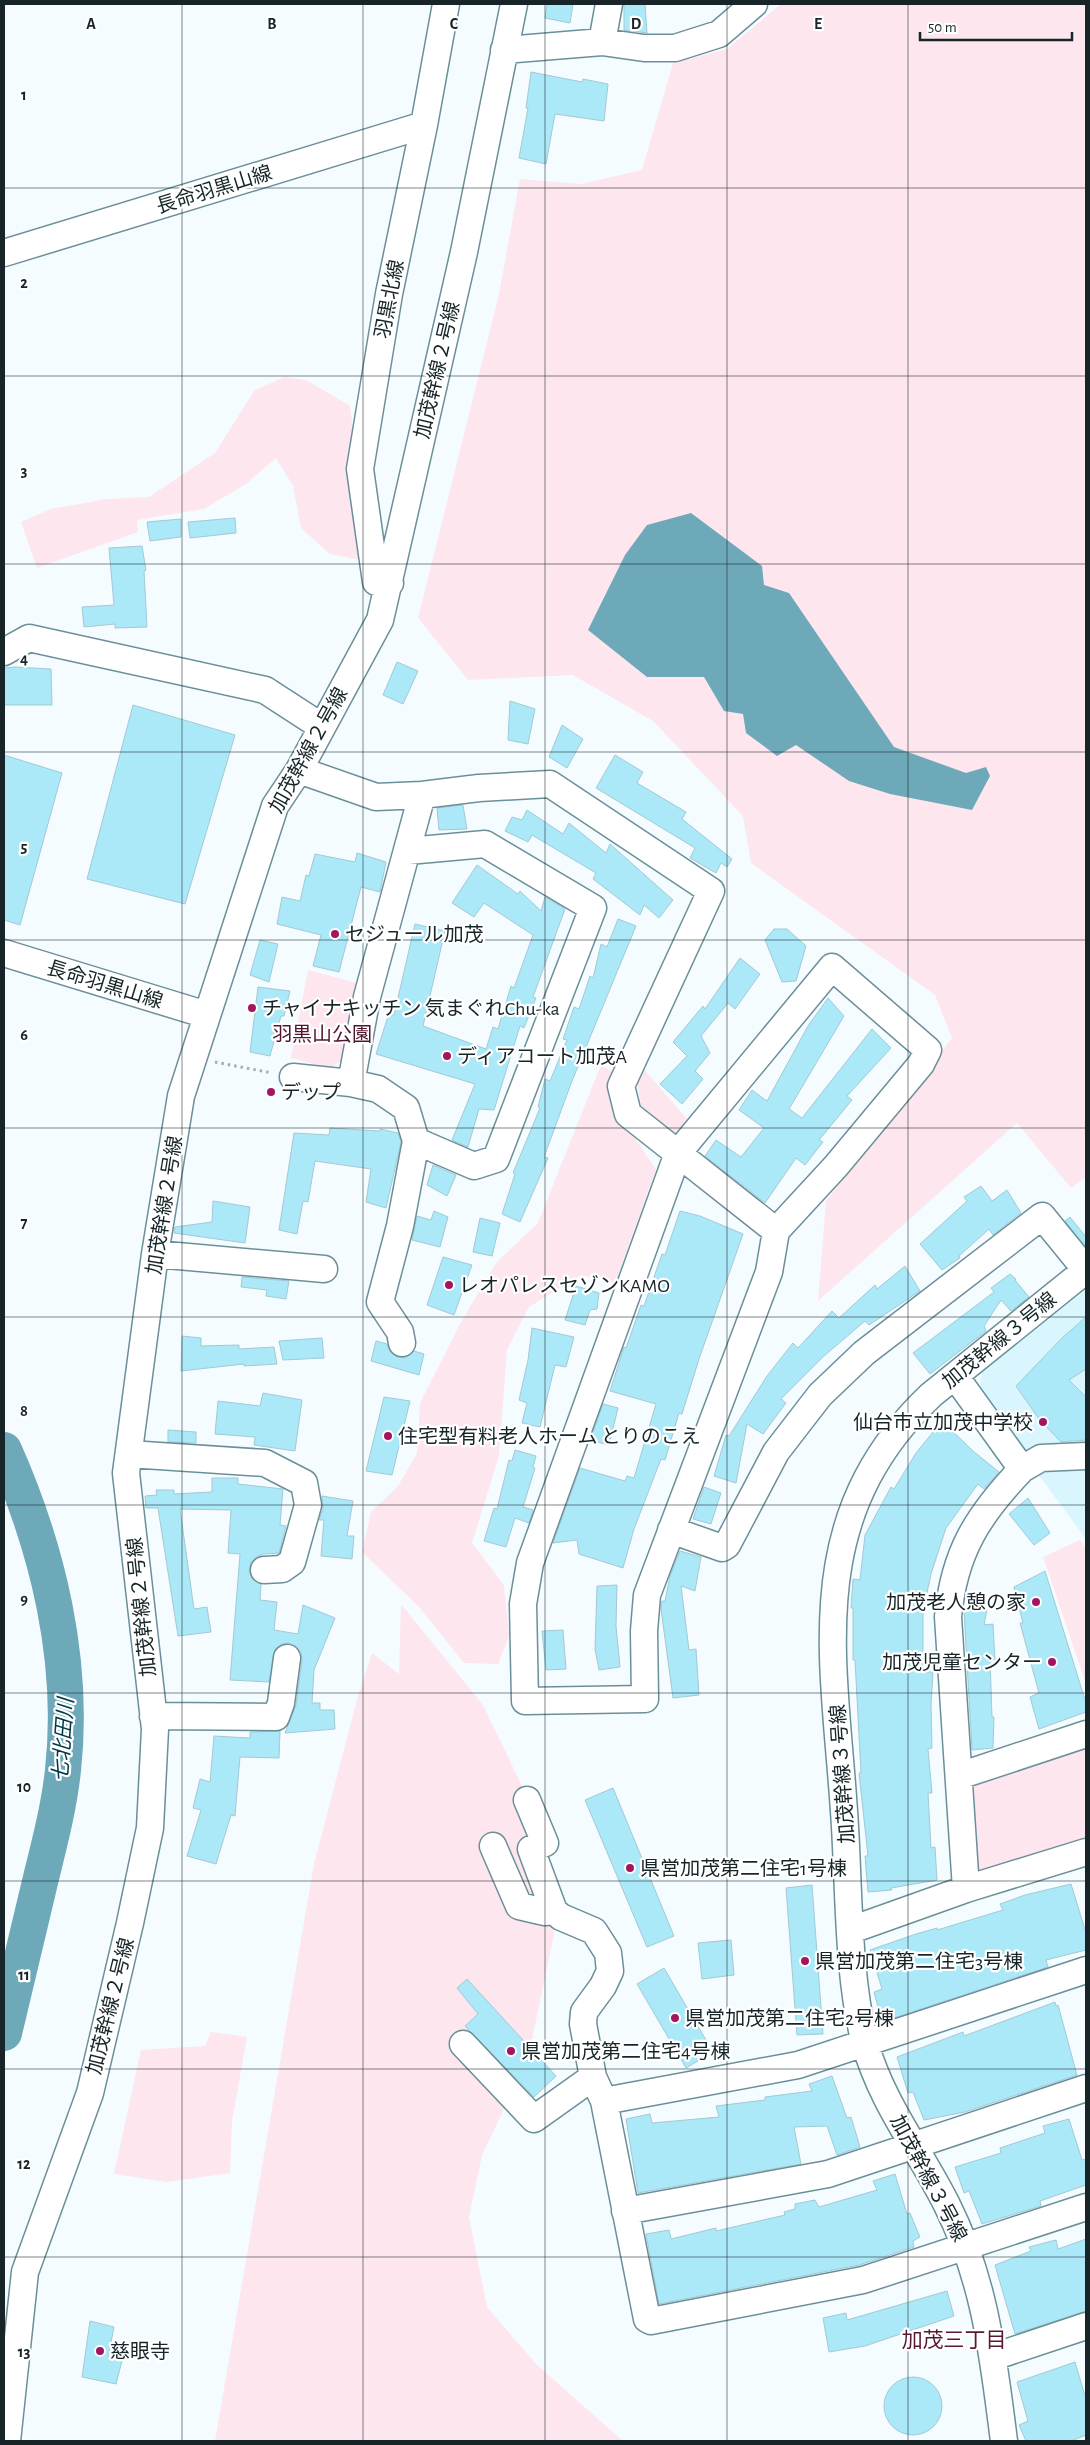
<svg xmlns="http://www.w3.org/2000/svg" width="1090" height="2445" font-family="'Alegreya Sans','Noto Sans JP',sans-serif">
<style>
.built{fill:#d9f6fe}
.green{fill:#fde6ee}
.water{fill:#6ea9b9}
.lines{fill:none;stroke-linecap:round;stroke-linejoin:round}
.river{stroke:#6ea9b9;stroke-width:36}
.building{fill:#abe8f8;stroke:#a3c9d4}
.minor-casing{stroke:#6b8f99;stroke-width:29}
.path{stroke:#a4aeb1;stroke-width:3;stroke-dasharray:2.5 4;stroke-linecap:butt}
.minor{stroke:#fff;stroke-width:26}
.grid{fill:none;stroke:#172529;stroke-width:1;stroke-opacity:0.55}
.poi-dot{fill:#a2165f;stroke:#fff;stroke-width:2}
.labels{text-anchor:middle;stroke-width:4.5;stroke-linejoin:round;paint-order:stroke}
.street-label{font-size:20px;fill:#172529;stroke:#fff}
.poi-label{font-size:20px;fill:#172529;stroke:#fff;text-anchor:start}
.park-label{font-size:20px;fill:#511430;stroke:#fff}
.water-label{font-size:21px;font-style:italic;fill:#003945;stroke:#fff}
.neighbourhood-label{font-size:21px;fill:#581735;stroke:#fff}
.grid-label{font-size:16px;text-anchor:middle;font-weight:bold;fill:#172529;stroke:#fff;stroke-width:4.5;stroke-linejoin:round;paint-order:stroke}
</style>
<rect width="100%" height="100%" fill="#f5fcff"/>
<path class="built" d="M 1086,1290 L 1086,1539 L 979,1394 L 982,1371 Z"/>
<path class="green" d="M 781,4 L 1086,4 L 1086,1177 L 1071,1188 L 1017,1123 L 818,1301 L 826,1201 L 952,1038 L 935,995 L 751,863 L 743,816 L 653,721 L 573,675 L 468,680 L 418,618 L 499,294 L 520,179 L 581,184 L 642,170 L 673,63 L 727,49 Z
M 284,377 L 306,380 L 350,406 L 353,429 L 351,467 L 361,560 L 330,554 L 301,528 L 293,486 L 276,458 L 246,484 L 204,509 L 137,520 L 138,532 L 37,568 L 21,522 L 51,509 L 107,499 L 149,497 L 215,453 L 254,391 Z
M 308,970 L 357,983 L 343,1060 L 330,1068 L 291,1058 Z
M 601,1065 L 614,1073 L 616,1111 L 656,1169 L 615,1283 L 581,1275 L 529,1307 L 507,1350 L 499,1456 L 472,1543 L 504,1585 L 509,1636 L 498,1664 L 464,1663 L 419,1607 L 362,1552 L 371,1512 L 398,1486 L 417,1453 L 420,1403 L 461,1322 L 496,1263 L 538,1223 Z
M 642,1067 L 688,1120 L 674,1135 L 643,1115 L 637,1082 Z
M 1080,1540 L 1086,1548 L 1086,1684 L 1043,1557 Z
M 401,1604 L 483,1705 L 549,1842 L 554,1935 L 528,2058 L 482,2155 L 469,2217 L 487,2307 L 536,2364 L 623,2441 L 215,2441 L 314,1864 L 358,1696 L 372,1653 L 399,1674 Z
M 1086,1742 L 1086,1842 L 987,1875 L 973,1866 L 968,1789 L 978,1778 Z
M 211,2032 L 247,2037 L 232,2121 L 230,2173 L 167,2182 L 114,2174 L 141,2050 L 205,2046 Z"/>
<path class="water" d="M 691,513 L 762,566 L 764,585 L 789,593 L 894,747 L 966,773 L 986,767 L 990,776 L 972,810 L 890,794 L 849,781 L 796,745 L 777,756 L 746,733 L 743,714 L 724,711 L 704,677 L 647,677 L 588,630 L 625,555 L 647,525 Z"/>
<g class="lines">
<path class="river" d="M 4,1450 C 48,1549 75,1661 63,1770 C 59,1808 49,1845 40,1882 C 28,1932 16,1983 4,2033"/>
</g>
<path class="building" d="M 547,4 L 573,4 L 570,23 L 545,18 Z
M 624,4 L 645,4 L 647,33 L 624,30 Z
M 531,72 L 582,82 L 583,79 L 608,84 L 604,121 L 555,114 L 546,164 L 519,158 L 528,108 L 526,108 Z
M 235,518 L 236,533 L 190,538 L 188,522 Z
M 181,519 L 181,537 L 150,541 L 147,522 Z
M 142,546 L 146,570 L 144,571 L 147,627 L 115,628 L 115,624 L 84,627 L 82,607 L 114,605 L 109,548 Z
M 397,662 L 418,671 L 403,704 L 383,695 Z
M 15,667 L 51,669 L 52,705 L 4,705 L 4,668 Z
M 510,701 L 535,709 L 528,744 L 508,740 Z
M 133,705 L 235,735 L 185,904 L 87,879 Z
M 562,725 L 583,739 L 567,768 L 549,757 Z
M 4,755 L 62,773 L 20,925 L 4,920 Z
M 615,755 L 643,772 L 637,783 L 686,812 L 682,819 L 732,859 L 727,867 L 721,863 L 716,873 L 690,858 L 695,848 L 596,788 Z
M 463,805 L 467,829 L 439,830 L 437,808 Z
M 527,810 L 563,834 L 569,823 L 606,853 L 610,844 L 673,900 L 659,918 L 644,905 L 640,915 L 593,879 L 596,873 L 532,835 L 528,842 L 505,831 L 512,817 L 522,820 Z
M 357,853 L 386,862 L 380,892 L 361,887 L 339,972 L 313,966 L 321,935 L 277,924 L 282,897 L 300,901 L 306,875 L 309,876 L 315,854 L 355,862 Z
M 477,865 L 518,894 L 520,891 L 541,911 L 545,897 L 565,909 L 533,997 L 536,998 L 524,1028 L 520,1026 L 494,1110 L 479,1109 L 468,1147 L 452,1140 L 475,1084 L 376,1054 L 389,1013 L 394,1015 L 415,924 L 445,931 L 423,1026 L 486,1049 L 493,1027 L 498,1029 L 511,986 L 514,988 L 533,935 L 484,903 L 474,917 L 452,903 Z
M 618,919 L 636,926 L 572,1081 L 544,1157 L 548,1158 L 520,1222 L 502,1214 L 515,1174 L 513,1173 L 540,1108 L 538,1107 L 545,1079 L 550,1081 L 567,1040 L 563,1039 L 574,1007 L 579,1009 L 590,976 L 593,978 L 601,944 L 607,947 Z
M 774,929 L 787,929 L 806,946 L 796,981 L 782,982 L 765,940 Z
M 260,940 L 278,944 L 269,982 L 250,975 Z
M 740,958 L 760,974 L 735,1009 L 728,1003 L 701,1036 L 710,1053 L 695,1071 L 703,1079 L 682,1104 L 660,1084 L 687,1056 L 673,1042 L 703,1006 L 705,1009 Z
M 258,987 L 290,991 L 284,1016 L 281,1016 L 270,1056 L 250,1052 Z
M 828,998 L 844,1016 L 789,1109 L 802,1118 L 872,1029 L 891,1048 L 847,1096 L 852,1100 L 819,1140 L 823,1142 L 805,1165 L 796,1158 L 765,1203 L 705,1156 L 716,1140 L 741,1157 L 764,1128 L 739,1110 L 752,1090 L 767,1101 L 808,1026 Z
M 330,1128 L 380,1131 L 380,1129 L 398,1133 L 401,1142 L 386,1208 L 366,1202 L 371,1169 L 315,1161 L 308,1202 L 303,1201 L 297,1234 L 279,1230 L 294,1133 L 329,1135 Z
M 433,1165 L 456,1175 L 447,1196 L 427,1185 Z
M 981,1186 L 992,1201 L 1007,1190 L 1021,1213 L 993,1235 L 989,1229 L 959,1256 L 960,1258 L 942,1270 L 920,1244 L 967,1201 L 964,1197 Z
M 213,1201 L 250,1207 L 245,1243 L 174,1233 L 175,1227 L 212,1222 Z
M 434,1211 L 448,1217 L 440,1247 L 412,1240 L 417,1216 L 431,1220 Z
M 680,1211 L 700,1216 L 743,1234 L 699,1359 L 682,1414 L 679,1413 L 665,1460 L 661,1459 L 634,1529 L 623,1568 L 579,1554 L 577,1540 L 553,1543 L 580,1468 L 625,1481 L 627,1476 L 634,1478 L 656,1404 L 610,1391 L 624,1347 L 626,1348 L 641,1305 L 644,1306 L 662,1254 L 665,1255 Z
M 1070,1217 L 1086,1237 L 1086,1247 L 1065,1221 Z
M 480,1218 L 500,1223 L 492,1256 L 473,1252 Z
M 443,1257 L 472,1265 L 454,1315 L 427,1305 Z
M 905,1266 L 920,1291 L 869,1325 L 865,1321 L 824,1356 L 781,1399 L 786,1403 L 763,1434 L 747,1424 L 736,1483 L 714,1476 L 726,1435 L 729,1436 L 767,1376 L 793,1343 L 798,1348 L 832,1311 L 839,1318 L 875,1285 L 877,1289 Z
M 1010,1274 L 1016,1279 L 1015,1280 L 1029,1297 L 1011,1311 L 1001,1300 L 984,1326 L 986,1331 L 930,1374 L 913,1353 L 994,1292 L 991,1288 Z
M 242,1277 L 289,1281 L 286,1299 L 266,1296 L 267,1290 L 241,1287 Z
M 576,1286 L 599,1293 L 597,1309 L 590,1310 L 585,1325 L 565,1320 Z
M 1086,1317 L 1086,1369 L 1069,1380 L 1086,1397 L 1086,1440 L 1061,1442 L 1039,1419 L 1016,1386 L 1062,1338 Z
M 532,1328 L 574,1337 L 566,1367 L 555,1365 L 540,1427 L 522,1423 L 527,1403 L 519,1400 L 528,1360 Z
M 182,1336 L 201,1338 L 201,1346 L 239,1345 L 239,1349 L 274,1347 L 277,1364 L 244,1366 L 244,1364 L 181,1371 Z
M 322,1338 L 324,1358 L 283,1360 L 279,1341 Z
M 376,1341 L 387,1344 L 390,1352 L 397,1357 L 405,1358 L 414,1351 L 424,1354 L 419,1375 L 371,1361 Z
M 263,1393 L 302,1400 L 295,1451 L 254,1445 L 255,1437 L 215,1434 L 218,1401 L 260,1406 Z
M 384,1397 L 410,1401 L 392,1475 L 366,1471 Z
M 603,1404 L 618,1408 L 609,1445 L 590,1440 Z
M 942,1421 L 973,1451 L 999,1472 L 984,1489 L 978,1484 L 946,1528 L 931,1574 L 923,1611 L 923,1672 L 933,1672 L 931,1704 L 932,1748 L 928,1749 L 932,1793 L 928,1793 L 931,1848 L 935,1847 L 937,1880 L 891,1888 L 892,1890 L 868,1892 L 865,1856 L 868,1856 L 859,1773 L 861,1773 L 855,1660 L 853,1660 L 853,1608 L 851,1608 L 853,1579 L 860,1580 L 865,1535 L 891,1487 L 894,1489 L 916,1453 Z
M 168,1430 L 196,1432 L 196,1443 L 168,1442 Z
M 515,1450 L 536,1456 L 533,1467 L 535,1468 L 523,1507 L 533,1510 L 529,1523 L 515,1518 L 506,1547 L 484,1541 L 494,1508 L 497,1509 L 509,1460 L 512,1461 Z
M 212,1478 L 238,1478 L 238,1484 L 283,1489 L 280,1525 L 286,1526 L 279,1553 L 263,1554 L 256,1557 L 251,1563 L 249,1571 L 252,1579 L 261,1584 L 260,1600 L 277,1602 L 274,1630 L 298,1634 L 303,1605 L 335,1618 L 314,1670 L 312,1703 L 320,1703 L 320,1710 L 334,1710 L 335,1729 L 285,1733 L 296,1705 L 302,1660 L 301,1652 L 296,1646 L 288,1643 L 282,1644 L 275,1649 L 269,1682 L 230,1680 L 240,1554 L 228,1553 L 231,1510 L 180,1509 L 194,1609 L 207,1607 L 211,1632 L 178,1636 L 158,1508 L 146,1508 L 145,1496 L 157,1495 L 156,1490 L 174,1490 L 174,1494 L 212,1492 Z
M 704,1487 L 721,1493 L 711,1524 L 693,1519 Z
M 322,1496 L 353,1501 L 347,1536 L 354,1536 L 352,1559 L 321,1556 L 324,1520 L 319,1520 L 323,1509 Z
M 1028,1498 L 1050,1533 L 1034,1545 L 1009,1514 Z
M 680,1551 L 701,1557 L 695,1591 L 681,1586 L 689,1650 L 696,1649 L 699,1695 L 673,1698 L 661,1609 L 662,1601 L 665,1601 L 670,1576 Z
M 1045,1571 L 1086,1703 L 1086,1712 L 1039,1729 L 1030,1697 L 1039,1693 L 1020,1623 L 1023,1623 L 1014,1587 Z
M 617,1585 L 616,1626 L 620,1667 L 599,1670 L 595,1649 L 597,1586 Z
M 989,1599 L 984,1625 L 993,1624 L 995,1660 L 990,1659 L 992,1717 L 994,1717 L 993,1748 L 972,1750 L 964,1611 Z
M 563,1630 L 566,1669 L 546,1670 L 542,1631 Z
M 280,1731 L 279,1758 L 240,1757 L 235,1816 L 231,1815 L 216,1864 L 187,1856 L 201,1810 L 193,1808 L 200,1779 L 210,1782 L 214,1736 L 250,1738 L 250,1732 Z
M 613,1788 L 674,1936 L 647,1947 L 585,1800 Z
M 1071,1884 L 1086,1933 L 1086,1950 L 1046,1960 L 1048,1967 L 882,2022 L 874,1992 L 882,1989 L 870,1950 L 916,1934 L 937,1928 L 937,1930 L 1003,1910 L 1000,1904 L 1025,1895 Z
M 812,1885 L 823,2034 L 797,2035 L 786,1888 Z
M 731,1940 L 734,1975 L 702,1979 L 698,1943 Z
M 664,1968 L 713,2052 L 686,2068 L 637,1984 Z
M 467,1979 L 556,2076 L 534,2097 L 465,2026 L 478,2014 L 457,1988 Z
M 1055,2002 L 1056,2006 L 1058,2005 L 1077,2075 L 965,2112 L 924,2120 L 913,2092 L 908,2093 L 897,2057 L 963,2032 L 964,2036 Z
M 832,2076 L 847,2118 L 851,2117 L 860,2147 L 837,2155 L 827,2126 L 794,2127 L 801,2164 L 638,2193 L 626,2119 L 650,2114 L 652,2123 L 719,2117 L 716,2106 L 765,2100 L 765,2097 L 812,2091 L 809,2084 Z
M 1069,2119 L 1082,2160 L 1086,2159 L 1086,2185 L 1040,2201 L 1041,2206 L 982,2224 L 969,2191 L 964,2193 L 955,2167 L 1001,2153 L 1000,2148 L 1045,2133 L 1043,2126 Z
M 895,2174 L 907,2214 L 910,2213 L 920,2237 L 913,2241 L 914,2247 L 859,2265 L 659,2304 L 646,2234 L 669,2230 L 671,2239 L 716,2228 L 716,2231 L 785,2215 L 784,2212 L 795,2209 L 795,2204 L 815,2200 L 819,2207 L 877,2190 L 873,2181 Z
M 1086,2239 L 1086,2311 L 1015,2334 L 995,2265 L 1031,2251 L 1029,2247 L 1056,2240 L 1058,2249 Z
M 947,2291 L 954,2316 L 865,2346 L 829,2352 L 823,2318 L 846,2313 L 847,2320 Z
M 90,2321 L 114,2327 L 108,2358 L 122,2361 L 116,2384 L 82,2377 Z
M 1075,2362 L 1086,2399 L 1086,2435 L 1071,2441 L 1026,2441 L 1019,2425 L 1028,2421 L 1017,2382 Z
M884 2406a29 29 0 1 1 58 0a29 29 0 1 1-58 0Z"/>
<g class="lines">
<g class="minor-casing">
<path id="minor" d="M 602,42 L 609,4
M 504,50 L 602,42 L 644,48 L 675,48 L 719,34 L 754,4
M 4,253 L 424,125
M 390,583 L 376,582 L 360,469 L 389,294 L 424,125 L 446,4
M 4,652 L 29,638 L 265,690 L 322,727
M 422,795 L 479,788 L 550,784 L 711,891 L 621,1086 L 628,1114 L 776,1231
M 4,953 L 207,1015
M 832,967 L 928,1050 L 921,1064 L 836,1166 L 776,1231 L 769,1272 L 647,1595 L 644,1631 L 645,1699 L 525,1701 L 523,1604 L 530,1563 L 678,1153 Z
M 293,1077 L 351,1083 L 367,997 L 422,795 L 376,797 L 299,770
M 351,1083 L 378,1089 L 406,1108 L 416,1141 L 474,1166 L 496,1159 L 593,908 L 485,844 L 408,851
M 155,1254 L 324,1269
M 402,1343 L 400,1332 L 380,1302 L 400,1226 L 416,1141
M 955,1376 L 1022,1469 C 978,1515 954,1552 948,1617 L 966,1889
M 129,1454 L 265,1463 L 304,1483 L 308,1505 L 292,1562 L 282,1569 L 264,1570
M 1022,1469 L 1041,1458 L 1086,1456
M 671,1530 L 722,1548 L 727,1545 L 776,1452 L 820,1395 L 864,1353 L 1042,1216 L 1086,1270 L 931,1395 C 797,1522 836,1665 845,1827 C 849,1894 848,1979 865,2043 C 881,2102 920,2151 947,2205 C 986,2283 993,2357 1004,2441
M 153,1716 L 276,1717 L 281,1703 L 287,1658
M 959,1776 L 1086,1734
M 527,1800 L 545,1843 L 531,1849 L 554,1911 L 561,1917 L 594,1931 L 608,1953 L 610,1971 L 603,1986 L 584,2012 L 583,2024 L 593,2077 L 604,2101 L 647,2319 L 651,2321 L 863,2280 L 1086,2207
M 493,1846 L 519,1906 L 545,1912 L 554,1911
M 851,1930 L 966,1889 L 1086,1852
M 463,2044 L 534,2119 L 593,2077
M 604,2101 L 798,2065 L 1086,1970
M 625,2211 L 828,2174 L 1086,2088
M 993,2357 L 1086,2326
M 7,2441 L 25,2272 L 90,2093 L 130,1923 L 150,1828 L 155,1729 L 126,1473 L 155,1254 L 181,1096 L 275,806 L 299,770 L 380,620 L 464,252 L 514,4"/>
</g>
<path class="path" d="M 215,1062 L 272,1073"/>
<use href="#minor" class="minor"/>
</g>
<path class="grid" d="M 182,4 L 182,2441M 363,4 L 363,2441M 545,4 L 545,2441M 727,4 L 727,2441M 908,4 L 908,2441M 4,188 L 1086,188M 4,376 L 1086,376M 4,564 L 1086,564M 4,752 L 1086,752M 4,940 L 1086,940M 4,1128 L 1086,1128M 4,1317 L 1086,1317M 4,1505 L 1086,1505M 4,1693 L 1086,1693M 4,1881 L 1086,1881M 4,2069 L 1086,2069M 4,2257 L 1086,2257"/>
<g class="poi-dot">
<circle cx="335" cy="934" r="5"/>
<circle cx="252" cy="1008" r="5"/>
<circle cx="447" cy="1056" r="5"/>
<circle cx="271" cy="1092" r="5"/>
<circle cx="449" cy="1285" r="5"/>
<circle cx="1043" cy="1422" r="5"/>
<circle cx="388" cy="1436" r="5"/>
<circle cx="1036" cy="1602" r="5"/>
<circle cx="1052" cy="1662" r="5"/>
<circle cx="630" cy="1868" r="5"/>
<circle cx="805" cy="1961" r="5"/>
<circle cx="675" cy="2018" r="5"/>
<circle cx="511" cy="2051" r="5"/>
<circle cx="100" cy="2351" r="5"/>
</g>
<g class="labels">
<g class="street-label">
<text transform="translate(214 189) rotate(-17)" y="7">長命羽黒山線</text>
<text transform="translate(389 299) rotate(-79)" y="7">羽黒北線</text>
<text transform="translate(437 370) rotate(-77)" y="7">加茂幹線２号線</text>
<text transform="translate(308 750) rotate(-61)" y="7">加茂幹線２号線</text>
<text transform="translate(105 984) rotate(17)" y="7">長命羽黒山線</text>
<text transform="translate(164 1205) rotate(-81)" y="7">加茂幹線２号線</text>
<text transform="translate(999 1340) rotate(-39)" y="7">加茂幹線３号線</text>
<text transform="translate(141 1607) rotate(-96)" y="7">加茂幹線２号線</text>
<text transform="translate(842 1774) rotate(-94)" y="7">加茂幹線３号線</text>
<text transform="translate(110 2006) rotate(-76)" y="7">加茂幹線２号線</text>
<text transform="translate(929 2178) rotate(62)" y="7">加茂幹線３号線</text>
</g>
<g class="poi-label">
<text x="345" y="941">セジュール加茂</text>
<text x="262" y="1015">チャイナキッチン 気まぐれChu-ka</text>
<text x="457" y="1063">ディアコート加茂A</text>
<text x="281" y="1099">デップ</text>
<text x="459" y="1292">レオパレスセゾンKAMO</text>
<text x="1033" y="1429" text-anchor="end">仙台市立加茂中学校</text>
<text x="398" y="1443">住宅型有料老人ホーム とりのこえ</text>
<text x="1026" y="1609" text-anchor="end">加茂老人憩の家</text>
<text x="1042" y="1669" text-anchor="end">加茂児童センター</text>
<text x="640" y="1875">県営加茂第二住宅1号棟</text>
<text x="815" y="1968">県営加茂第二住宅3号棟</text>
<text x="685" y="2025">県営加茂第二住宅2号棟</text>
<text x="521" y="2058">県営加茂第二住宅4号棟</text>
<text x="110" y="2358">慈眼寺</text>
</g>
<g class="park-label">
<text x="322" y="1041">羽黒山公園</text>
</g>
<g class="water-label">
<text transform="translate(63 1740) rotate(-86)" y="7">七北田川</text>
</g>
<g class="neighbourhood-label">
<text x="954" y="2347">加茂三丁目</text>
</g>
</g>
<g class="grid-label">
<text x="91" y="29">A</text>
<text x="272" y="29">B</text>
<text x="454" y="29">C</text>
<text x="636" y="29">D</text>
<text x="818" y="29">E</text>
<text x="24" y="100">1</text>
<text x="24" y="288">2</text>
<text x="24" y="476">3</text>
<text x="24" y="664">4</text>
<text x="24" y="852">5</text>
<text x="24" y="1040">6</text>
<text x="24" y="1228">7</text>
<text x="24" y="1416">8</text>
<text x="24" y="1604">9</text>
<text x="24" y="1792">10</text>
<text x="24" y="1980">11</text>
<text x="24" y="2169">12</text>
<text x="24" y="2357">13</text>
</g>
<rect width="1090" height="2445" fill="none" stroke="#172529" stroke-width="10"/>
<path d="M920 32v8h152v-8" fill="none" stroke="#172529" stroke-width="2.5"/>
<text x="928" y="32" font-size="15" fill="#172529" stroke="#ffffff" stroke-width="4" paint-order="stroke">50 m</text>
</svg>
